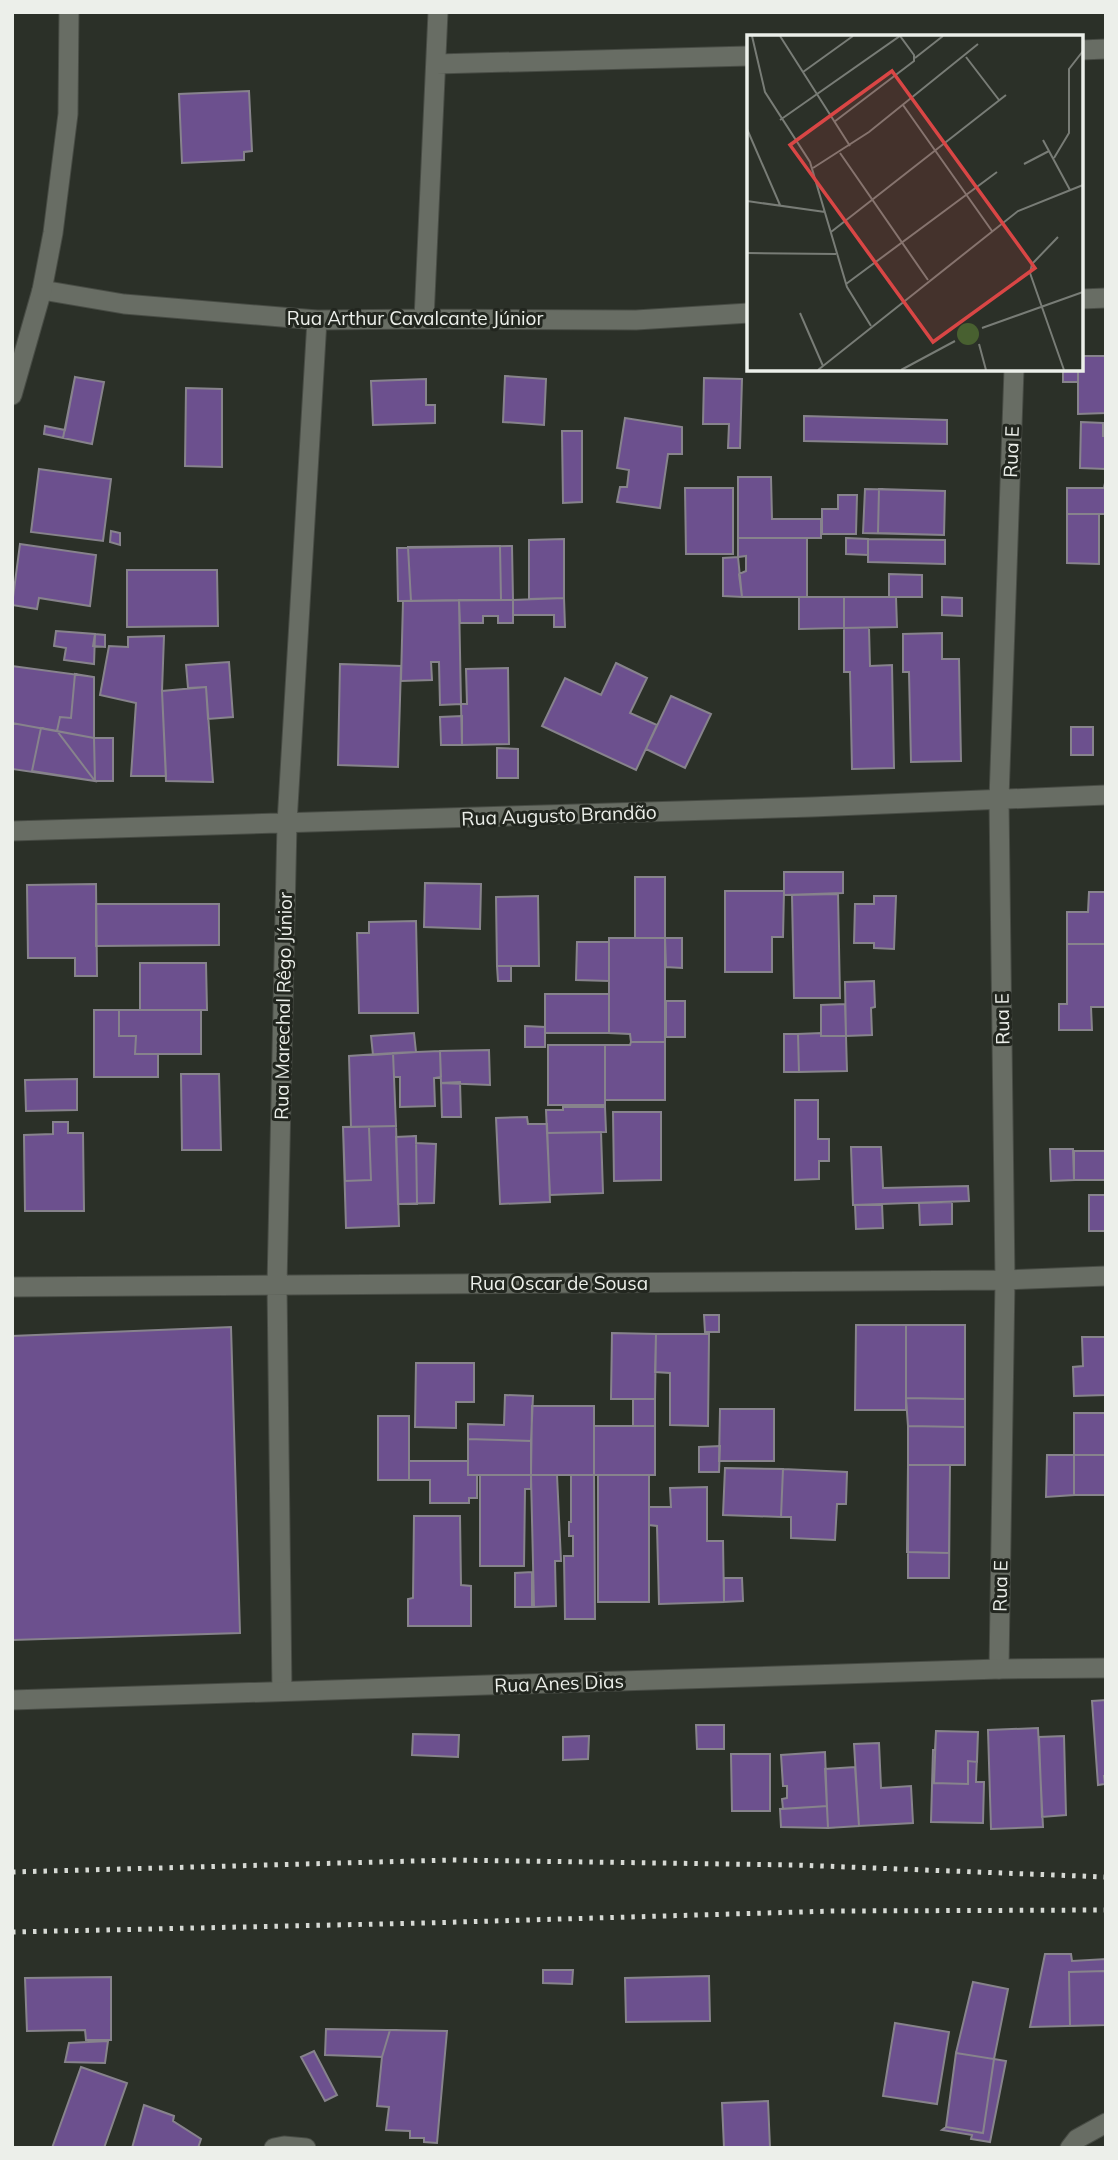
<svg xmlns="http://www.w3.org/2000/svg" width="1118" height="2160" font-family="Mulish,sans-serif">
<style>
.building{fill:#6c508e;stroke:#87838c;stroke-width:2}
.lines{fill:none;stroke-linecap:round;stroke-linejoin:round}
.minor-casing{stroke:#484c45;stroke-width:21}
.tertiary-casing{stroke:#484c45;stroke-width:21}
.minor{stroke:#686d64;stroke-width:19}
.tertiary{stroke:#686d64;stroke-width:19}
.rail{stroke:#d7dad5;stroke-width:5;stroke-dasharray:3.5 7;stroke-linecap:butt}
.labels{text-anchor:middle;stroke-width:6;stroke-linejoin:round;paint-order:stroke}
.street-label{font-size:19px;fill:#ecefea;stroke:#22261f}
.inset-road{fill:none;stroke:#787c76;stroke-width:2}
.view{fill:#d94645;fill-opacity:0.15;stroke:#d94645;stroke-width:3.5}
.inset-edge{fill:none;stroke:#ecefea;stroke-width:3.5}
</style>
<rect width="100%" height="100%" fill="#2b3028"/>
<path class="building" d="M 249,91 L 252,151 L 244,152 L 244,160 L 182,163 L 179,94 Z
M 1081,356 L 1106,356 L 1106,413 L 1078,414 L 1078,369 L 1081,369 Z
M 1063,369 L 1078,369 L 1078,382 L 1063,382 Z
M 505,376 L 546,379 L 544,425 L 503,422 Z
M 75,377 L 104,382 L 92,444 L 63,438 Z
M 75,377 L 104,382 L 92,444 L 44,434 L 45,426 L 65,430 Z
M 704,378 L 742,379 L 740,448 L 728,448 L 729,424 L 703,424 Z
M 426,379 L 426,405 L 435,405 L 435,423 L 373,425 L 371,381 Z
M 186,388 L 222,389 L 222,467 L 185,466 Z
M 804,416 L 947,420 L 947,444 L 804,441 Z
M 625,418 L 682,427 L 682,454 L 668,454 L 660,508 L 617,502 L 620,487 L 627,487 L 629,470 L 617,468 Z
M 1081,422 L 1103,423 L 1103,436 L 1106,436 L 1106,469 L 1080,468 Z
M 562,431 L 582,431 L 582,502 L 563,503 Z
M 39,469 L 111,479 L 103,541 L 31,532 Z
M 738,477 L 771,477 L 772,519 L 821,519 L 821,538 L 738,538 Z
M 1105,483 L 1106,514 L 1067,514 L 1067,488 L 1104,488 Z
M 685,488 L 733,488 L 733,554 L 686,554 Z
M 865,489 L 945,491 L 944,535 L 863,533 Z
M 879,489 L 945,491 L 944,535 L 878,533 Z
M 838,495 L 857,495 L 856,534 L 822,534 L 822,509 L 838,509 Z
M 1067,514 L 1099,514 L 1099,564 L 1067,563 Z
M 111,531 L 120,533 L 120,545 L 110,542 Z
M 738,538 L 807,538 L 807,597 L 742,597 L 739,574 L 746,571 L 746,556 L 738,557 Z
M 846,538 L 868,539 L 868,555 L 846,554 Z
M 564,539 L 564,598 L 529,599 L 529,540 Z
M 868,539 L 945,540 L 945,564 L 868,562 Z
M 20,544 L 96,555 L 90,606 L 39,598 L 37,609 L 12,605 Z
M 500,546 L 501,600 L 411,601 L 408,547 Z
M 512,546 L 513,600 L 398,601 L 397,548 Z
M 738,557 L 742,597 L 723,596 L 723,558 Z
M 127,570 L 217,570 L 218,626 L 127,627 Z
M 889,574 L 922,575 L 922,597 L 889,597 Z
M 799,597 L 844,597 L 844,628 L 799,629 Z
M 844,597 L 896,597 L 897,627 L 844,628 Z
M 942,597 L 962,598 L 962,616 L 942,615 Z
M 564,598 L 565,627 L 554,627 L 554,615 L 513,615 L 513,600 Z
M 459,600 L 513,600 L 513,623 L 498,623 L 498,616 L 483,616 L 483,623 L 460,623 Z
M 459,600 L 461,704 L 440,705 L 439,662 L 431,662 L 432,680 L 401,681 L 403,601 Z
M 844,628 L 869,628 L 870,666 L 892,665 L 894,768 L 852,769 L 850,672 L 844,672 Z
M 56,631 L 95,634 L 94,664 L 64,660 L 66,648 L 54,646 Z
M 942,633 L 942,659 L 959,659 L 961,761 L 911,762 L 909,672 L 903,672 L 903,634 Z
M 95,634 L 105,635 L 105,647 L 93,646 Z
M 164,636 L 162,691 L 166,776 L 131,776 L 136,703 L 100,695 L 109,646 L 128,647 L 128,637 Z
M 229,662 L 233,717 L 208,719 L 206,687 L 188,688 L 186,665 Z
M 616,663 L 647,678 L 630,713 L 657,725 L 636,770 L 542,726 L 565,678 L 601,695 Z
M 340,664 L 401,666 L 398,767 L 338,765 Z
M 12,666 L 94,677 L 94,738 L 12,723 Z
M 508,668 L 509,744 L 462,745 L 461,704 L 467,704 L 466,669 Z
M 75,674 L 94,677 L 94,738 L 57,731 L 60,717 L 71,718 Z
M 206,687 L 213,782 L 166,781 L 162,691 Z
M 671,696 L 711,714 L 685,768 L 646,749 Z
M 462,716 L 462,745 L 441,745 L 440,717 Z
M 12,723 L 94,738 L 95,781 L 12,769 Z
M 1071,727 L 1093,727 L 1093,755 L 1071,755 Z
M 41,728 L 57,731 L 95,781 L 32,771 Z
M 94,738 L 113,738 L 113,781 L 95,781 Z
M 497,748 L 518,749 L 518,778 L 497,778 Z
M 784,872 L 843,872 L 843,893 L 784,895 Z
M 635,877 L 665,877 L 665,938 L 635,938 Z
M 425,883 L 481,884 L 480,929 L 424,927 Z
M 96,884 L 97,976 L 75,976 L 75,958 L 28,958 L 27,885 Z
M 725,891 L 784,891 L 783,937 L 772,937 L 772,972 L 725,972 Z
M 1089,892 L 1106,892 L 1106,944 L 1067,944 L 1067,912 L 1088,912 Z
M 838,894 L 840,998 L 794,998 L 792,895 Z
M 538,896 L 539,966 L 497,966 L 496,897 Z
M 874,896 L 896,896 L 894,949 L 874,948 L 874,943 L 854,943 L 855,904 L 874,904 Z
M 96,904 L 219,904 L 219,945 L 96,946 Z
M 416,921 L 418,1013 L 359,1013 L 357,933 L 369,933 L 369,922 Z
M 609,938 L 665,938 L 665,1042 L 631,1042 L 630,1034 L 609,1033 Z
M 665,938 L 682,938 L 682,968 L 666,967 Z
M 577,942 L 609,942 L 609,981 L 576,980 Z
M 1067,944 L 1106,944 L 1106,1007 L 1091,1007 L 1092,1030 L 1059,1030 L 1059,1004 L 1067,1004 Z
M 140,963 L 206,963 L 207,1010 L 140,1010 Z
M 497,966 L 511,966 L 511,981 L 498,981 Z
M 874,981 L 875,1007 L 871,1008 L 872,1035 L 846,1036 L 845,982 Z
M 545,994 L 609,994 L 609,1033 L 545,1033 Z
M 666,1001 L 685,1001 L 685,1037 L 666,1037 Z
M 845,1004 L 846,1036 L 821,1036 L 821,1005 Z
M 94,1010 L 201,1010 L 201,1054 L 158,1054 L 158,1077 L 94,1077 Z
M 119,1010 L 201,1010 L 201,1054 L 135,1054 L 136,1036 L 119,1036 Z
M 525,1026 L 545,1027 L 545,1047 L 525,1047 Z
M 414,1033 L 416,1052 L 373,1055 L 371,1036 Z
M 821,1033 L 821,1036 L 846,1036 L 847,1071 L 799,1072 L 798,1034 Z
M 784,1034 L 798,1034 L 799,1072 L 784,1072 Z
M 631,1042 L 665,1042 L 665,1100 L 605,1100 L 605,1045 L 630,1045 Z
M 548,1045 L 605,1045 L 605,1105 L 548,1105 Z
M 489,1050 L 490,1085 L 441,1083 L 440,1051 Z
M 440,1051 L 441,1077 L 434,1078 L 435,1106 L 400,1107 L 400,1077 L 394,1077 L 393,1053 Z
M 393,1053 L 396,1126 L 351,1127 L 349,1056 Z
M 181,1074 L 219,1074 L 221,1150 L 182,1150 Z
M 77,1079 L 77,1110 L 26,1111 L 25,1080 Z
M 460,1082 L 461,1117 L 442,1117 L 441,1083 Z
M 795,1100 L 818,1100 L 818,1139 L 829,1139 L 829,1161 L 819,1161 L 819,1179 L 795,1180 Z
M 563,1107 L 605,1107 L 606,1132 L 547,1133 L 546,1110 L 563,1110 Z
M 613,1112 L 661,1112 L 661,1180 L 614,1181 Z
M 527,1117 L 528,1124 L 547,1124 L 550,1202 L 500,1204 L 496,1118 Z
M 53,1122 L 68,1122 L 68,1133 L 83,1133 L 84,1211 L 25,1211 L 24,1135 L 53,1134 Z
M 396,1126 L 399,1226 L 346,1228 L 343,1127 Z
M 343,1127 L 369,1127 L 371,1180 L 345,1181 Z
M 601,1132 L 603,1193 L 550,1195 L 547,1133 Z
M 416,1136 L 417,1204 L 398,1204 L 396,1137 Z
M 416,1136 L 416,1143 L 436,1144 L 434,1203 L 398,1204 L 396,1137 Z
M 851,1147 L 881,1147 L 883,1188 L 968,1186 L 969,1201 L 853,1205 Z
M 1050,1149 L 1073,1149 L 1074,1180 L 1051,1181 Z
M 1074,1151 L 1106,1151 L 1106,1180 L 1074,1180 Z
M 1089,1195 L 1106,1195 L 1106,1231 L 1089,1231 Z
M 952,1202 L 952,1224 L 920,1225 L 919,1203 Z
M 882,1204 L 883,1228 L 856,1229 L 855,1205 Z
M 704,1315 L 719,1315 L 719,1332 L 705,1332 Z
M 856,1325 L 906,1325 L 906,1410 L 855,1410 Z
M 906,1325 L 965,1325 L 965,1399 L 906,1398 Z
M 231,1327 L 240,1633 L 12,1640 L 12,1336 Z
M 612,1333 L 656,1334 L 655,1399 L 611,1399 Z
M 656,1334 L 709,1334 L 708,1426 L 670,1425 L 670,1373 L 655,1372 Z
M 1082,1337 L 1106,1337 L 1106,1395 L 1074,1396 L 1073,1367 L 1083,1366 Z
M 416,1363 L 474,1363 L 474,1402 L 456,1402 L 456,1428 L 415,1427 Z
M 505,1395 L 533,1396 L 531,1441 L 468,1439 L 468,1424 L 504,1425 Z
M 906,1398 L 965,1399 L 965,1427 L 908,1426 Z
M 633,1399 L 655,1399 L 655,1426 L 633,1426 Z
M 532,1406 L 594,1406 L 594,1475 L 531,1475 Z
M 720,1409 L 774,1409 L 774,1461 L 719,1461 Z
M 1074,1413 L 1106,1413 L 1106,1455 L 1074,1455 Z
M 378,1416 L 409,1416 L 409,1480 L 378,1480 Z
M 594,1426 L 655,1426 L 655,1475 L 594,1475 Z
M 908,1426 L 965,1427 L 965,1465 L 908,1465 Z
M 468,1439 L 531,1441 L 531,1475 L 468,1475 Z
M 720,1446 L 719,1472 L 699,1472 L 699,1447 Z
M 1047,1455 L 1074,1455 L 1074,1495 L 1046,1497 Z
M 1074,1455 L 1106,1455 L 1106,1495 L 1074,1495 Z
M 409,1461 L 468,1461 L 468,1475 L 477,1475 L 477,1498 L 469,1498 L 469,1503 L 430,1503 L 430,1480 L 409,1480 Z
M 908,1465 L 950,1465 L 949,1553 L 907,1552 Z
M 908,1465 L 950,1465 L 949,1578 L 908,1578 Z
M 725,1468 L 783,1469 L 781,1517 L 723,1515 Z
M 783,1469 L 847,1472 L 846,1504 L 837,1504 L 835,1540 L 791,1538 L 791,1517 L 781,1517 Z
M 480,1475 L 531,1475 L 531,1489 L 525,1489 L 524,1566 L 480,1566 Z
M 531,1475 L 557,1475 L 561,1561 L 555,1561 L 556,1606 L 534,1607 Z
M 571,1475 L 594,1475 L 595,1619 L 565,1619 L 564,1556 L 573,1556 L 573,1536 L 569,1536 L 569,1522 L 571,1522 Z
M 598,1475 L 649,1475 L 649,1602 L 598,1602 Z
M 707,1487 L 707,1541 L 723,1541 L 724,1602 L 659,1604 L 657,1526 L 649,1525 L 649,1507 L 671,1507 L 670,1488 Z
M 414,1516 L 460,1516 L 461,1585 L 471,1586 L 471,1626 L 408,1626 L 408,1599 L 413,1598 Z
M 532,1572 L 532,1607 L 515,1607 L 515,1573 Z
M 724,1578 L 742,1578 L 743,1601 L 724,1602 Z
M 1106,1700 L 1106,1776 L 1104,1776 L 1105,1784 L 1098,1785 L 1092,1701 Z
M 696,1725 L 724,1725 L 724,1749 L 697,1749 Z
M 1038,1728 L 1043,1827 L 991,1829 L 988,1730 Z
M 936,1731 L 978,1732 L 977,1762 L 968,1761 L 968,1784 L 934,1783 Z
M 936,1731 L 978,1732 L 976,1782 L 984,1782 L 983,1823 L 931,1822 L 933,1750 L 935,1750 Z
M 413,1734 L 459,1735 L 458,1757 L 412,1755 Z
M 589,1736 L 588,1759 L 563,1760 L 563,1737 Z
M 1064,1736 L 1066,1815 L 1042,1817 L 1039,1737 Z
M 879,1743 L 881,1788 L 911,1786 L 913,1823 L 859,1826 L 854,1744 Z
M 825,1752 L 827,1806 L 783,1809 L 782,1799 L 787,1798 L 787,1786 L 783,1786 L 781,1755 Z
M 731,1754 L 770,1754 L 770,1811 L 732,1811 Z
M 855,1767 L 859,1826 L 828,1828 L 825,1769 Z
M 827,1806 L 828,1828 L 781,1827 L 780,1809 Z
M 1045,1954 L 1071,1954 L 1072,1961 L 1106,1959 L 1106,2025 L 1030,2027 Z
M 543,1970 L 573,1970 L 572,1984 L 543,1983 Z
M 1106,1971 L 1106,2025 L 1070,2026 L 1069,1972 Z
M 709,1976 L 710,2021 L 626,2022 L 625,1978 Z
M 111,1977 L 111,2040 L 86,2040 L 85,2030 L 27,2031 L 25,1978 Z
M 973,1982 L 1008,1989 L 994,2059 L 983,2133 L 946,2127 L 956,2053 Z
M 895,2023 L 949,2032 L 937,2104 L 883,2096 Z
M 326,2029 L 447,2031 L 437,2143 L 424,2142 L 424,2138 L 410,2138 L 410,2131 L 386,2130 L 389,2107 L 377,2106 L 382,2057 L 325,2055 Z
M 390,2030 L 447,2031 L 437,2143 L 424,2142 L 424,2138 L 410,2138 L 410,2131 L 386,2130 L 389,2107 L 377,2106 L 382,2057 Z
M 108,2041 L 105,2063 L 65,2062 L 69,2043 Z
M 314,2051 L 337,2095 L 325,2101 L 301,2057 Z
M 956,2053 L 994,2059 L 983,2133 L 946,2127 Z
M 994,2059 L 1006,2061 L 990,2142 L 971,2139 L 972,2135 L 942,2130 L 946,2127 L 983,2133 Z
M 81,2067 L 127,2083 L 104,2148 L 52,2148 Z
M 768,2101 L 770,2148 L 724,2148 L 722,2103 Z
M 144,2105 L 174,2116 L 173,2121 L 201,2139 L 198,2148 L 132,2148 Z"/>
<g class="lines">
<g class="minor-casing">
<path id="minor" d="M 1081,50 L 1106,49
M 436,64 L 749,56
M 42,290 L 124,304 L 317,320 L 424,319 L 636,320 L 749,313
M 1081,299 L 1106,298
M 424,319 L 438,12
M 12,831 L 812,807 L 1106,795
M 12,1287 L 1005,1280 L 1106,1276
M 999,1669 L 1005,1280 L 999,799 L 1014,369
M 282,1691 L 277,1285 L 287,823 L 317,320
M 274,2148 L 284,2146 L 306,2148
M 1070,2148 L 1077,2139 L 1106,2123"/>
</g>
<g class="tertiary-casing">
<path id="tertiary" d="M 12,395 L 42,290 L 53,233 L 68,114 L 69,12
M 12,1700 L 999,1669 L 1106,1668"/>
</g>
<use href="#minor" class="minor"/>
<use href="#tertiary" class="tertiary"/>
<path class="rail" d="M 12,1872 L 451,1860 L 796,1865 L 1106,1877
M 12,1932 L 425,1923 L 834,1911 L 1106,1910"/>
</g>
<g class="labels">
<g class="street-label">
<text x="415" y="325">Rua Arthur Cavalcante Júnior</text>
<text transform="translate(1011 452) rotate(-88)" y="7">Rua E</text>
<text transform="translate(559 815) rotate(-2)" y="7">Rua Augusto Brandão</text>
<text transform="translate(283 1006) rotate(-89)" y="7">Rua Marechal Rêgo Júnior</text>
<text transform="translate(1002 1019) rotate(-91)" y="7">Rua E</text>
<text x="559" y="1290">Rua Oscar de Sousa</text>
<text transform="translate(1000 1586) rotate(-89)" y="7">Rua E</text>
<text transform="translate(559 1683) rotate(-2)" y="7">Rua Anes Dias</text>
</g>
</g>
<g transform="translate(747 35)">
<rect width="336" height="336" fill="#2b3028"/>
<path d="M210 299a11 11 0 1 1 22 0a11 11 0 1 1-22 0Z" fill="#486030"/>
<path class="inset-road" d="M 5,1 L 18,57 L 63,127 L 100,252 L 124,291M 33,1 L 103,111M 219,22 L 252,65M 168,23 L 196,1M 56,37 L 106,1M 156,70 L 245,196M 33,85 L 153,1 L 167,20 L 167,26 L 87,87M 0,94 L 33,170M 296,105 L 323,155M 93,118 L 181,245M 307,123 L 322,98 L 322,34 L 336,16M 277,129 L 302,116M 66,133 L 122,97 L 231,9M 0,166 L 78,177M 84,197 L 259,60M 311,202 L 285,229 L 283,238 L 317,335M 0,218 L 89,219M 99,249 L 250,137M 53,278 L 76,331M 235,293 L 336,257M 232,309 L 239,335M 71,335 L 271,176 L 336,150M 154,335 L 208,306"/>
<path class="view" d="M 145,36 L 288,233 L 186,307 L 43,110 Z"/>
<rect width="336" height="336" class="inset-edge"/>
</g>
<rect width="1118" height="2160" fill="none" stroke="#ecefea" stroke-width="28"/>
</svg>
